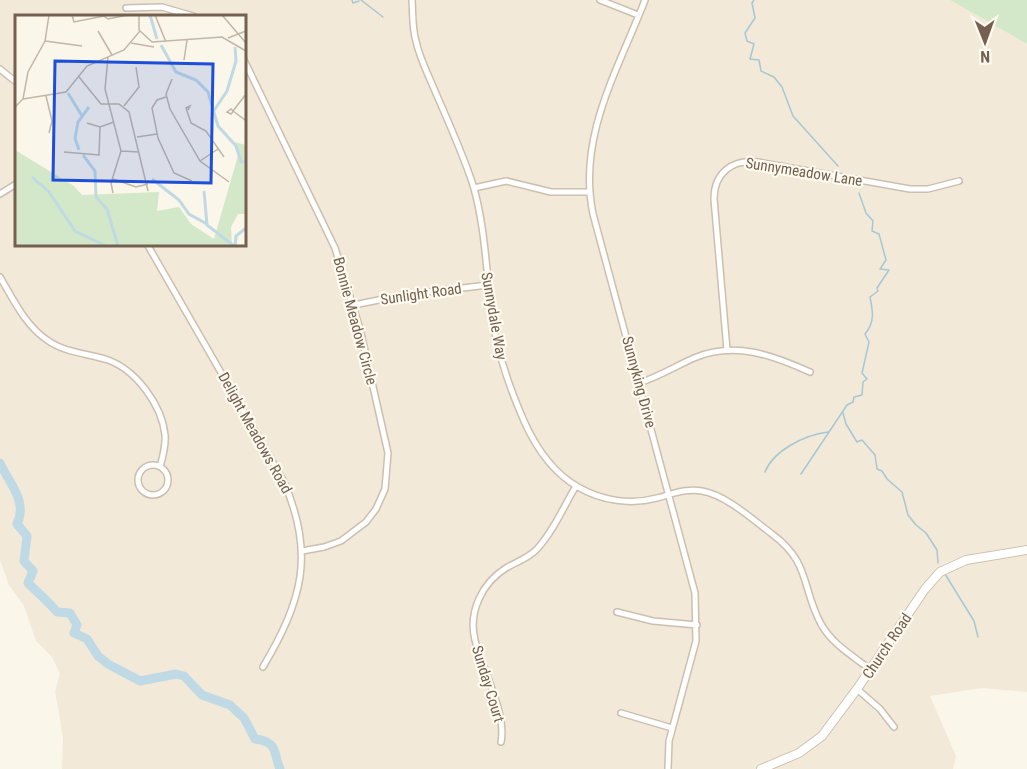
<svg xmlns="http://www.w3.org/2000/svg" width="1027" height="769" font-family="'Roboto Condensed',sans-serif">
<style>
.residential{fill:#f2e9d8;fill-rule:evenodd}
.green{fill:#d2e8c8}
.lines{fill:none;stroke-linecap:round;stroke-linejoin:round}
.stream{stroke:#a6c8d5;stroke-width:1.5}
.river{stroke:#bfdae4;stroke-width:9}
.street-casing{stroke:#cdbfb0;stroke-width:8}
.secondary-casing{stroke:#cfc0ae;stroke-width:10}
.street{stroke:#fff;stroke-width:5}
.secondary{stroke:#fff;stroke-width:8}
.labels{text-anchor:middle;stroke-width:4.5;stroke-linejoin:round;paint-order:stroke}
.street-label{font-size:15px;fill:#74604f;stroke:#fefaf0}
.inset-river{fill:none;stroke:#bfdae4;stroke-width:3}
.inset-road{fill:none;stroke:#c1b6a7;stroke-width:1.5}
.view{fill:#1d4ed8;fill-opacity:0.15;stroke:#1d4ed8;stroke-width:3}
.inset-edge{fill:none;stroke:#74604f;stroke-width:3}
</style>
<rect width="100%" height="100%" fill="#fbf6ea"/>
<path class="residential" d="M 0,0 L 950,0 L 1027,44 L 1027,545 L 965,555 L 944,564 L 928,579 L 893,634 L 820,733 L 798,750 L 755,769 L 62,769 L 63,737 L 55,691 L 60,674 L 52,657 L 36,641 L 24,606 L 9,585 L 0,560 ZM 16,16 L 244,16 L 244,244 L 16,244 Z
M 1027,553 L 1027,692 L 982,688 L 930,696 L 956,756 L 953,769 L 769,769 L 802,755 L 829,733 L 938,578 L 958,565 Z"/>
<path class="green" d="M 950,0 L 1027,0 L 1027,44 Z"/>
<g class="lines">
<path class="stream" d="M 352,0 L 353,3 L 359,1
M 361,0 L 383,17
M 754,0 L 752,3 L 755,18 L 745,33 L 747,41 L 754,44 L 750,59 L 759,60 L 761,71 L 774,77 L 782,87 L 793,116 L 838,166
M 843,413 L 846,424 L 857,442 L 862,440 L 875,455 L 877,469 L 882,471 L 887,479 L 902,492 L 908,515 L 916,525 L 926,533 L 937,550 L 938,563
M 765,472 C 773,451 804,435 828,432
M 801,474 L 847,405 L 853,402 L 854,397 L 862,395 L 863,382 L 867,379 L 862,373 L 869,342 L 865,334 C 875,322 873,312 870,297 L 878,291 L 877,288 L 889,270 L 880,269 L 886,260 L 879,234 L 872,231 L 873,221 L 866,213 L 859,193
M 945,574 L 974,621 L 978,637"/>
<path class="river" d="M 0,463 C 9,483 28,501 17,524 L 27,536 L 24,561 L 33,571 L 28,583 C 38,593 48,601 57,612 L 70,613 L 77,625 L 74,633 L 87,639 L 98,656 L 108,664 L 140,681 L 176,674 L 184,676 L 202,695 L 230,705 L 244,718 L 255,739 C 279,742 273,753 280,769"/>
<g class="street-casing">
<path id="street" d="M 412,0 C 413,14 412,28 416,41 C 419,56 426,70 432,84 C 446,117 462,151 473,185 C 486,229 486,276 493,321 C 498,356 510,389 524,421 C 536,448 552,472 578,487 C 602,501 631,505 657,498 C 672,494 686,488 702,491 C 726,495 752,519 772,534 C 811,563 801,587 821,624 C 832,644 853,656 871,670
M 600,0 L 638,15
M 645,0 C 618,70 577,137 593,214 L 695,593 L 696,641 L 669,741 L 668,769
M 126,8 L 162,7 L 193,16
M 244,60 L 335,248 L 360,329 L 388,453 L 385,489 L 376,509 L 366,522 L 341,541 L 324,547 L 302,551
M 0,69 L 16,82
M 474,188 L 506,181 L 551,192 L 589,192
M 0,194 L 16,184
M 147,244 L 283,480 C 316,554 302,601 263,667
M 0,277 C 13,299 25,325 47,340 C 65,353 87,353 108,360 C 136,370 162,405 165,435 C 166,446 163,456 160,467
M 354,305 L 403,295 L 488,285
M 727,350 L 714,199 C 714,173 732,159 758,162 L 910,189 L 928,189 L 959,181
M 639,383 C 658,377 676,366 694,358 C 735,341 772,355 810,372
M138 480a15 15 0 1 1 30 0a15 15 0 1 1-30 0Z
M 617,612 L 653,621 L 697,625
M 857,689 L 880,709 L 894,727
M 621,713 L 672,728
M 501,742 C 507,714 482,669 475,640 C 468,612 482,583 506,568 C 516,562 529,558 537,549 C 553,532 564,506 576,486"/>
</g>
<g class="secondary-casing">
<path id="secondary" d="M 761,769 L 799,753 L 822,736 L 857,689 L 925,589 L 940,572 L 966,560 L 1027,550"/>
</g>
<use href="#street" class="street"/>
<use href="#secondary" class="secondary"/>
</g>
<g class="labels">
<g class="street-label">
<text transform="translate(804 172) rotate(9)" y="5">Sunnymeadow Lane</text>
<text transform="translate(421 294) rotate(-8)" y="5">Sunlight Road</text>
<text transform="translate(494 316) rotate(80)" y="5">Sunnydale Way</text>
<text transform="translate(355 321) rotate(75)" y="5">Bonnie Meadow Circle</text>
<text transform="translate(639 382) rotate(75)" y="5">Sunnyking Drive</text>
<text transform="translate(255 433) rotate(61)" y="5">Delight Meadows Road</text>
<text transform="translate(887 646) rotate(-56)" y="5">Church Road</text>
<text transform="translate(488 684) rotate(73)" y="5">Sunday Court</text>
</g>
</g>
<g transform="translate(15 15)">
<rect width="231" height="231" fill="#fbf6ea"/>
<path d="M 219,127 L 231,130 L 231,199 L 223,199 L 216,212 L 217,231 L 0,231 L 0,135 L 59,171 L 67,180 L 144,177 L 142,196 L 164,192 L 176,209 L 199,224 L 224,137 Z" fill="#d2e8c8"/>
<path class="inset-river" d="M 135,0 L 142,24M 146,30 L 161,57 L 181,65 L 193,77 L 203,111 L 221,131 L 226,147 L 231,147M 53,78 L 67,101M 198,97 L 212,76 L 221,46 L 220,32M 64,135 L 60,123 L 63,107 L 74,92M 68,140 L 80,156 L 81,182 L 92,194 L 103,231M 17,162 L 34,177 L 60,216 L 91,231M 137,164 L 164,185 L 174,199 L 192,209M 189,176 L 192,210 L 219,231M 220,231 L 221,221 L 231,213"/>
<path class="inset-road" d="M 57,0 L 59,7 L 89,1M 124,0 L 124,15 L 137,27 L 207,22 L 231,36M 140,0 L 151,27M 207,0 L 231,28M 89,1 L 93,4 L 113,0M 83,16 L 97,40M 213,23 L 231,16M 30,26 L 67,31M 116,28 L 139,32M 93,42 L 90,74 L 106,136 L 96,168 L 98,178M 169,45 L 172,25M 64,62 L 86,89 L 104,89 L 114,97 L 133,176M 157,64 L 151,79 L 155,94 L 185,146 L 214,167M 230,80 L 228,83 L 218,96 L 217,98 L 216,99 L 212,97 L 216,94 L 218,96 L 230,105 L 231,106M 31,81 L 37,106 L 34,118M 151,82 L 142,85 L 137,93 L 143,123 L 159,158 L 177,166M 8,84 L 51,77 L 72,51 L 109,35 L 125,16M 109,91 L 124,72 L 121,52M 0,92 L 8,84 L 13,57 L 30,26 L 34,0M 173,95 L 175,91 L 171,93 L 176,108 L 191,116 L 209,142M 72,108 L 85,112 L 99,107M 122,122 L 142,119M 106,136 L 124,137M 49,137 L 84,140 L 85,112M 185,146 L 203,134M 98,164 L 121,172 L 133,169"/>
<path class="view" d="M 40,46 L 198,49 L 196,168 L 38,165 Z"/>
<rect width="231" height="231" class="inset-edge"/>
</g>
<g transform="translate(985 42) rotate(179)" stroke="#fefaf0" stroke-width="4.5" paint-order="stroke">
<path d="M0-4.5L10 22L0 15L-10 22Z" fill="#74604f"/>
<text y="-9" font-size="16" font-weight="bold" text-anchor="middle" fill="#74604f">N</text>
</g>
</svg>
